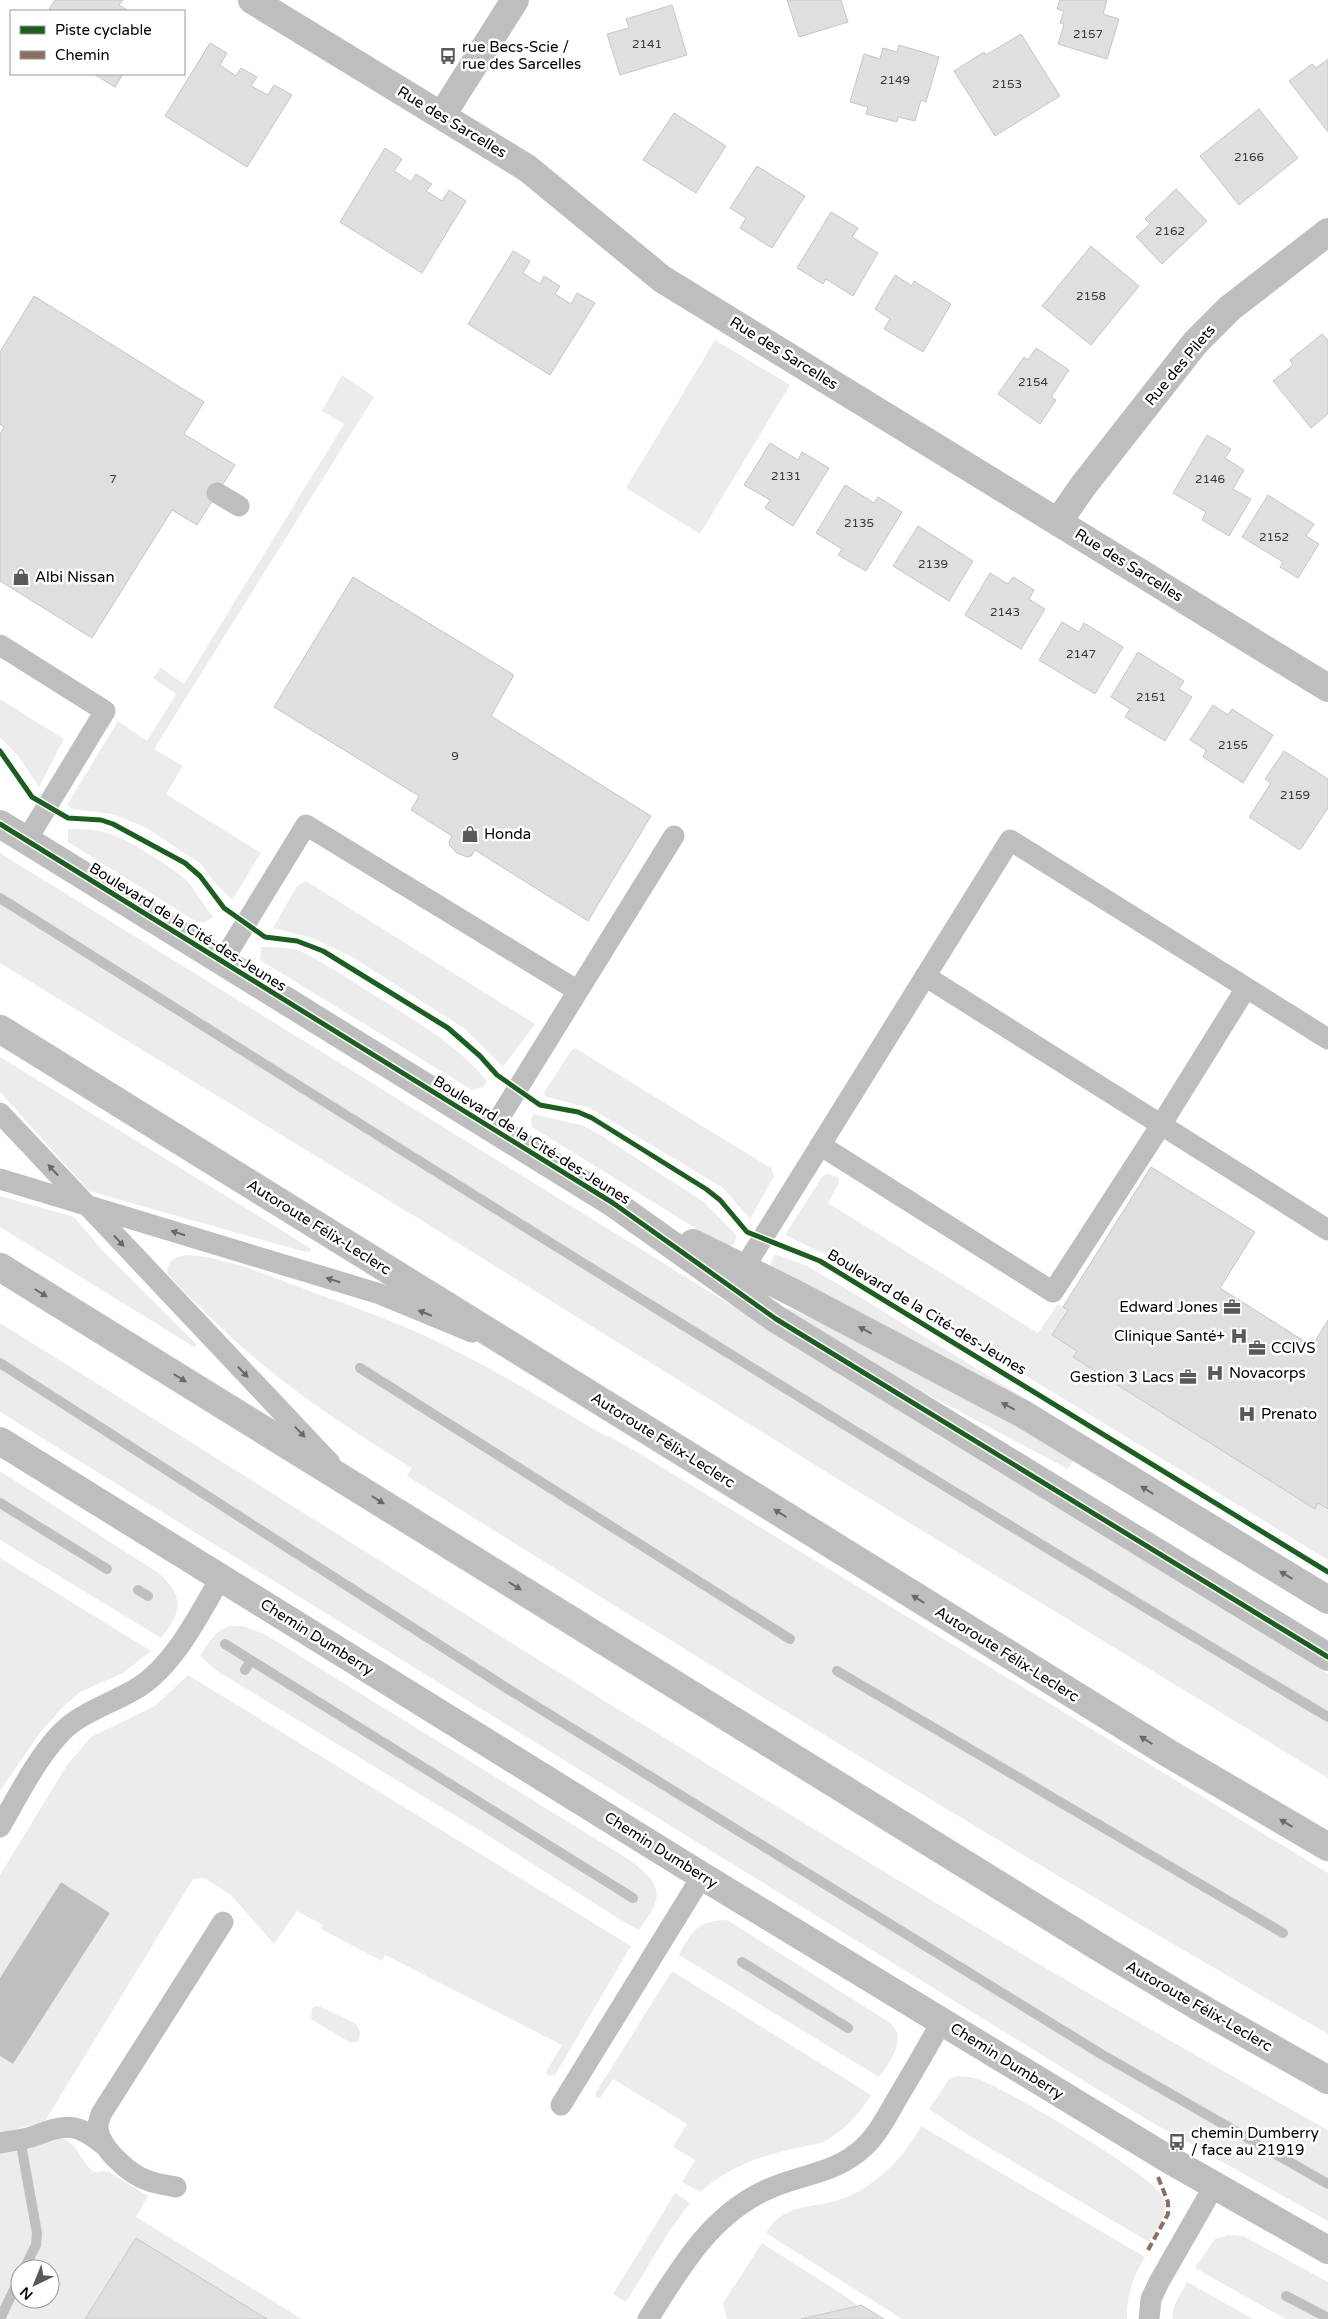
<svg xmlns="http://www.w3.org/2000/svg" width="1328" height="2319" font-family="'Varela Round',sans-serif">
<style>
.green{fill:#ececec;fill-rule:evenodd}
.water{fill:#bfbfbf}
.lines{fill:none;stroke-linecap:round;stroke-linejoin:round}
.stream{stroke:#bfbfbf;stroke-width:10}
.building{fill:#dfdfdf;stroke:#c7c7c7}
.motorway-casing{stroke:#dbdbdb;stroke-width:29}
.service{stroke:#bebebe;stroke-width:21}
.minor{stroke:#bebebe;stroke-width:28}
.tertiary{stroke:#bebebe;stroke-width:28}
.motorway{stroke:#bebebe;stroke-width:28}
.quiet{stroke:#8d6e63;stroke-width:4;stroke-dasharray:8 4;stroke-linecap:butt}
.cycleway-casing{stroke:#fff;stroke-width:8}
.cycleway{stroke:#1b5e20;stroke-width:5}
.oneway{fill:#686868}
.labels{text-anchor:middle;stroke-width:5;stroke-linejoin:round;paint-order:stroke}
.number-label{font-size:12px;fill:#383838}
.poi-label{font-size:15px;fill:#000;stroke:#fff;text-anchor:start}
.street-label{font-size:15px;fill:#000;stroke:#fff}
</style>
<rect width="100%" height="100%" fill="#fff"/>
<path class="green" d="M 715,340 L 790,385 L 700,534 L 626,488 Z
M 342,375 L 374,397 L 154,749 L 183,766 L 166,794 L 261,853 L 232,900 L 216,884 L 201,864 L 145,827 L 112,814 L 73,809 L 67,805 L 118,721 L 147,741 L 176,694 L 153,678 L 161,668 L 184,684 L 344,424 L 322,411 Z
M 0,699 L 64,739 L 39,787 L 19,757 L 0,737 Z
M 68,829 C 82,829 96,829 110,834 C 129,840 170,866 186,880 C 197,891 203,906 214,917 L 205,922 L 197,922 L 68,842 Z
M 0,853 L 1328,1674 L 1328,1778 L 849,1486 L 424,1222 L 0,963 Z
M 306,881 L 535,1024 L 503,1067 L 465,1029 L 354,958 L 313,938 L 273,928 L 297,886 Z
M 261,947 C 274,947 290,947 302,952 C 325,963 347,978 368,991 C 410,1018 455,1042 487,1081 L 484,1087 L 472,1090 L 260,960 Z
M 575,1048 L 771,1168 L 774,1176 L 750,1219 L 723,1188 L 590,1108 L 547,1097 L 543,1094 L 571,1051 Z
M 0,1057 L 294,1238 L 311,1249 L 309,1252 L 298,1250 L 89,1191 L 0,1092 Z
M 534,1114 L 584,1126 L 599,1134 L 704,1202 L 737,1236 L 733,1245 L 724,1246 L 532,1127 L 531,1118 Z
M 827,1174 L 838,1177 L 839,1183 L 828,1203 L 1038,1333 L 1058,1304 L 1068,1310 L 1052,1335 L 1077,1351 L 1073,1357 L 1315,1509 L 1318,1503 L 1328,1509 L 1328,1560 L 831,1257 L 785,1235 L 822,1177 Z
M 0,1196 L 74,1217 L 104,1252 L 197,1345 L 194,1347 L 0,1227 Z
M 775,1254 L 807,1266 L 858,1296 L 1265,1545 L 1258,1544 L 772,1270 L 770,1265 Z
M 188,1255 C 228,1258 267,1275 304,1289 C 343,1303 383,1317 421,1334 C 486,1364 546,1401 607,1437 L 609,1436 L 635,1451 L 1328,1873 L 1328,2034 C 1017,1855 711,1667 407,1476 L 412,1468 C 335,1420 269,1377 205,1312 C 193,1300 179,1287 168,1274 C 166,1260 176,1256 188,1255 Z
M 786,1307 C 885,1351 981,1404 1073,1461 L 1068,1469 L 857,1357 L 785,1313 Z
M 0,1323 C 439,1596 876,1878 1328,2130 L 1328,2221 L 1144,2118 L 0,1412 Z
M 0,1471 L 160,1574 C 185,1598 182,1612 161,1638 L 0,1540 Z
M 0,1558 L 151,1651 L 123,1673 L 80,1692 L 61,1709 L 39,1734 L 0,1791 Z
M 230,1626 L 243,1626 L 266,1635 L 628,1859 C 662,1884 666,1895 639,1930 L 624,1922 L 492,1838 L 217,1671 L 200,1656 C 208,1643 215,1631 230,1626 Z
M 188,1675 L 631,1946 L 555,2075 L 549,2076 L 546,2072 L 562,2045 L 385,1955 L 382,1961 L 321,1929 L 323,1925 L 297,1911 L 274,1944 L 230,1894 L 204,1878 L 193,1879 L 45,2121 L 0,2134 L 0,2056 L 13,2064 L 110,1913 L 61,1882 L 0,1978 L 0,1875 L 67,1765 L 91,1737 L 155,1706 Z
M 727,1920 L 881,2017 C 885,2020 891,2023 894,2027 C 905,2042 888,2065 879,2077 L 679,1955 C 692,1930 698,1921 727,1920 Z
M 672,1971 L 871,2095 C 858,2116 843,2132 821,2143 C 773,2153 739,2159 700,2192 L 682,2182 L 695,2160 L 673,2147 L 687,2124 L 613,2079 L 600,2098 L 596,2098 L 595,2094 Z
M 315,2006 L 321,2007 L 356,2024 L 360,2032 L 359,2041 L 351,2043 L 311,2019 L 312,2009 Z
M 959,2076 C 966,2077 974,2077 981,2080 C 1010,2092 1152,2174 1163,2197 C 1171,2213 1157,2228 1149,2242 L 968,2135 L 929,2109 L 949,2079 Z
M 921,2126 L 1145,2257 C 1133,2277 1126,2296 1127,2319 L 902,2319 L 766,2233 C 786,2200 816,2210 847,2197 C 879,2183 904,2157 921,2126 Z
M 56,2137 C 80,2141 77,2159 94,2172 L 107,2171 L 148,2196 L 136,2217 L 302,2319 L 267,2319 L 136,2238 L 85,2319 L 0,2319 L 0,2151 ZM 20,2269 L 50,2269 L 50,2299 L 20,2299 Z
M 675,2193 L 690,2203 L 670,2230 L 626,2302 L 613,2294 Z
M 1228,2235 L 1243,2236 L 1328,2282 L 1328,2319 L 1286,2319 L 1195,2268 L 1215,2239 Z
M 762,2243 L 848,2298 L 858,2306 L 801,2319 L 727,2319 L 723,2303 Z
M 1187,2282 L 1253,2319 L 1172,2319 L 1174,2306 Z"/>
<path class="water" d="M 61,1882 L 110,1913 L 13,2064 L 0,2056 L 0,1978 Z"/>
<g class="lines">
<path class="stream" d="M 0,898 C 440,1175 881,1451 1328,1717
M 0,1363 L 508,1689 L 1101,2054 L 1328,2184
M 360,1368 L 790,1639
M 0,1503 L 107,1569
M 138,1590 L 148,1596
M 225,1644 L 633,1898
M 245,1670 L 251,1660
M 837,1671 L 1283,1933
M 742,1962 L 848,2028
M 22,2150 L 37,2233 L 36,2245 L 24,2269
M 1286,2296 L 1328,2318
M 0,2319 L 20,2277"/>
</g>
<path class="building" d="M 55,0 L 123,0 L 119,5 L 129,11 L 48,11 Z
M 787,0 L 841,0 L 848,22 L 799,37 Z
M 1060,0 L 1107,0 L 1103,14 L 1119,19 L 1107,59 L 1058,44 L 1064,24 L 1060,23 L 1064,11 L 1057,9 Z
M 672,5 L 687,55 L 620,75 L 607,34 L 629,28 L 626,19 Z
M 1021,34 L 1060,96 L 995,136 L 954,71 L 984,52 L 986,55 Z
M 210,43 L 227,53 L 220,65 L 236,76 L 241,68 L 257,77 L 251,86 L 268,95 L 274,85 L 292,95 L 247,167 L 165,116 Z
M 899,45 L 939,57 L 926,102 L 921,100 L 915,121 L 898,117 L 897,122 L 866,114 L 868,107 L 850,102 L 864,54 L 880,59 L 883,48 L 897,52 Z
M 1328,59 L 1328,132 L 1289,81 L 1312,64 L 1316,68 Z
M 94,74 L 123,74 L 115,87 Z
M 1259,109 L 1298,158 L 1239,205 L 1200,156 Z
M 674,113 L 726,146 L 696,193 L 643,160 Z
M 385,148 L 402,159 L 394,171 L 411,182 L 416,174 L 432,184 L 426,191 L 442,201 L 449,190 L 466,201 L 422,273 L 340,222 Z
M 757,166 L 805,196 L 772,248 L 740,228 L 746,218 L 730,208 Z
M 1176,189 L 1207,221 L 1162,264 L 1136,237 L 1150,224 L 1145,219 Z
M 831,212 L 858,228 L 852,237 L 878,253 L 853,296 L 826,279 L 823,284 L 797,268 Z
M 1091,246 L 1139,286 L 1091,345 L 1042,306 Z
M 513,251 L 530,261 L 523,273 L 540,284 L 544,276 L 560,286 L 555,294 L 571,304 L 577,293 L 595,303 L 550,375 L 468,324 Z
M 895,275 L 912,286 L 914,281 L 951,304 L 923,352 L 884,329 L 890,319 L 875,309 Z
M 34,296 L 204,402 L 184,434 L 235,465 L 197,525 L 172,510 L 92,638 L 0,581 L 0,434 L 4,427 L 0,424 L 0,352 Z
M 1322,334 L 1328,340 L 1328,414 L 1311,428 L 1273,381 L 1293,365 L 1290,360 Z
M 1036,348 L 1069,370 L 1051,397 L 1056,400 L 1040,424 L 998,394 L 1024,357 L 1028,360 Z
M 1207,435 L 1231,449 L 1225,458 L 1244,470 L 1233,489 L 1251,499 L 1229,536 L 1202,520 L 1206,512 L 1173,493 Z
M 770,443 L 798,460 L 802,452 L 829,468 L 793,526 L 765,508 L 770,500 L 744,485 Z
M 845,485 L 874,503 L 878,497 L 902,512 L 866,571 L 838,555 L 842,549 L 816,533 Z
M 1268,495 L 1314,524 L 1306,536 L 1319,544 L 1298,578 L 1280,567 L 1283,562 L 1242,537 Z
M 918,526 L 973,561 L 949,601 L 893,566 Z
M 990,573 L 1008,584 L 1013,577 L 1034,590 L 1029,599 L 1045,609 L 1021,649 L 965,615 Z
M 353,577 L 514,675 L 491,716 L 651,816 L 588,921 L 475,850 L 471,856 L 467,857 L 457,853 L 450,846 L 449,842 L 452,836 L 411,810 L 419,796 L 274,707 Z
M 1062,622 L 1079,632 L 1084,623 L 1123,647 L 1095,694 L 1039,660 Z
M 1138,652 L 1184,681 L 1179,689 L 1192,697 L 1165,741 L 1125,717 L 1130,709 L 1111,697 Z
M 1213,705 L 1228,715 L 1232,709 L 1273,735 L 1243,783 L 1203,757 L 1206,750 L 1190,740 Z
M 1284,751 L 1328,779 L 1328,808 L 1300,850 L 1249,817 L 1271,783 L 1265,779 Z
M 1151,1167 L 1255,1232 L 1220,1288 L 1312,1346 L 1328,1320 L 1328,1509 L 1318,1503 L 1315,1509 L 1073,1357 L 1077,1351 L 1052,1335 L 1068,1310 L 1063,1307 Z
M 136,2238 L 267,2319 L 85,2319 Z
M 861,2305 L 884,2319 L 801,2319 L 858,2306 Z"/>
<g class="lines">
<g class="motorway-casing">
<path id="motorway" d="M 0,1029 L 1168,1753 L 1328,1847
M 0,1267 L 1107,1952 L 1206,2011 L 1328,2080"/>
</g>
<path class="service" d="M 217,493 L 239,506
M 0,645 L 105,711 L 26,841
M 222,962 L 306,825 L 578,991 L 492,1130
M 925,976 L 1328,1230
M 578,991 L 674,836
M 0,1113 L 330,1463
M 820,1145 L 1053,1292 L 1161,1125 L 1246,988
M 0,1179 L 380,1294 L 472,1332
M 736,1281 L 1010,840 L 1328,1039
M 0,1827 C 18,1796 34,1763 58,1736 C 79,1712 112,1704 139,1687 C 175,1664 200,1613 221,1577
M 561,2105 L 702,1876
M 0,2143 C 10,2141 21,2140 31,2137 C 66,2124 75,2121 105,2146
M 176,2187 C 167,2185 157,2184 149,2181 C 130,2175 98,2147 98,2126 C 98,2122 100,2118 101,2114 L 223,1922
M 648,2319 C 679,2270 709,2217 764,2191 C 798,2174 835,2175 864,2147 C 878,2134 888,2114 898,2097 C 913,2072 928,2046 942,2021
M 1149,2319 L 1151,2299 L 1159,2282 L 1214,2186"/>
<path class="minor" d="M 252,0 L 527,168 L 662,279 L 1328,688
M 442,115 L 515,0
M 1058,522 L 1083,486 L 1195,343 L 1230,308 L 1328,232"/>
<path class="tertiary" d="M 0,824 L 613,1203 L 776,1319 L 1328,1657
M 693,1243 L 792,1292 L 1023,1414 L 1328,1600
M 0,1441 L 702,1876 L 1168,2159 L 1328,2250"/>
<use href="#motorway" class="motorway"/>
<path class="quiet" d="M 1148,2250 L 1168,2214 L 1168,2202 L 1158,2177"/>
<g class="cycleway-casing">
<path id="cycleway" d="M 0,751 L 32,797 L 68,818 L 101,820 L 113,824 L 185,863 L 200,876 L 224,908 L 265,937 L 297,941 L 323,951 L 448,1028 L 480,1056 L 497,1075 L 540,1105 L 578,1112 L 592,1118 L 706,1189 L 720,1200 L 747,1232 L 820,1261 L 1328,1572
M 0,824 L 613,1203 L 776,1319 L 1328,1657"/>
</g>
<use href="#cycleway" class="cycleway"/>
</g>
<defs><path id="oneway-solid" d="M-6-.8H1V-3.2L6.5 0L1 3.2V.8H-6Z" transform="scale(1.25)"/></defs>
<g class="oneway">
<use href="#oneway-solid" transform="translate(53 1170) rotate(-133)"/>
<use href="#oneway-solid" transform="translate(178 1233) rotate(-163)"/>
<use href="#oneway-solid" transform="translate(119 1241) rotate(47)"/>
<use href="#oneway-solid" transform="translate(333 1280) rotate(-163)"/>
<use href="#oneway-solid" transform="translate(41 1293) rotate(32)"/>
<use href="#oneway-solid" transform="translate(425 1313) rotate(-158)"/>
<use href="#oneway-solid" transform="translate(865 1330) rotate(-152)"/>
<use href="#oneway-solid" transform="translate(243 1372) rotate(46)"/>
<use href="#oneway-solid" transform="translate(180 1378) rotate(32)"/>
<use href="#oneway-solid" transform="translate(1008 1406) rotate(-152)"/>
<use href="#oneway-solid" transform="translate(300 1432) rotate(46)"/>
<use href="#oneway-solid" transform="translate(1147 1490) rotate(-148)"/>
<use href="#oneway-solid" transform="translate(378 1500) rotate(32)"/>
<use href="#oneway-solid" transform="translate(780 1513) rotate(-148)"/>
<use href="#oneway-solid" transform="translate(1286 1575) rotate(-149)"/>
<use href="#oneway-solid" transform="translate(515 1586) rotate(32)"/>
<use href="#oneway-solid" transform="translate(918 1599) rotate(-148)"/>
<use href="#oneway-solid" transform="translate(1146 1740) rotate(-148)"/>
<use href="#oneway-solid" transform="translate(1286 1823) rotate(-149)"/>
</g>
<defs>
<g id="bus-bare" transform="scale(1.35)"><path d="M-5-6H5V4H4V6H2V4H-2V6H-4V4H-5ZM-3.5-4V0h7V-4ZM-3.5 1.2v1.5H-2V1.2ZM2 1.2v1.5H3.5V1.2Z" fill="#595959" stroke="#fff" stroke-width="2.5" paint-order="stroke"/></g>
<g id="shop-bare" transform="scale(1.35)"><path d="M-5-2.5h2.3a2.7 3.5 0 0 1 5.4 0H5L5.5 6h-11ZM-1.5-2.5h3a1.5 2.3 0 0 0-3 0Z" fill="#595959" stroke="#fff" stroke-width="2.5" paint-order="stroke"/></g>
<g id="office-bare" transform="scale(1.35)"><path d="M-6-3h4V-5.5h4V-3h4V5H-6ZM-1-4.5V-3h2v-1.5ZM-6 0V1H6V0Z" fill="#595959" stroke="#fff" stroke-width="2.5" paint-order="stroke"/></g>
<g id="hospital-bare" transform="scale(1.35)"><path d="M-5-5h3v3.5h4V-5h3V5h-3V1.5h-4V5h-3Z" fill="#595959" stroke="#fff" stroke-width="2.5" paint-order="stroke"/></g>
</defs>
<g fill-rule="evenodd">
<use href="#bus-bare" x="448" y="56"/>
<use href="#shop-bare" x="21" y="577"/>
<use href="#shop-bare" x="470" y="834"/>
<use href="#office-bare" x="1232" y="1307"/>
<use href="#hospital-bare" x="1239" y="1336"/>
<use href="#office-bare" x="1257" y="1348"/>
<use href="#hospital-bare" x="1215" y="1373"/>
<use href="#office-bare" x="1188" y="1377"/>
<use href="#hospital-bare" x="1247" y="1414"/>
<use href="#bus-bare" x="1177" y="2142"/>
</g>
<g class="labels">
<g class="number-label">
<text x="1088" y="38">2157</text>
<text x="647" y="48">2141</text>
<text x="895" y="84">2149</text>
<text x="1007" y="88">2153</text>
<text x="1249" y="161">2166</text>
<text x="1170" y="235">2162</text>
<text x="1091" y="300">2158</text>
<text x="1033" y="386">2154</text>
<text x="786" y="480">2131</text>
<text x="113" y="483">7</text>
<text x="1210" y="483">2146</text>
<text x="859" y="527">2135</text>
<text x="1274" y="541">2152</text>
<text x="933" y="568">2139</text>
<text x="1005" y="616">2143</text>
<text x="1081" y="658">2147</text>
<text x="1151" y="701">2151</text>
<text x="1233" y="749">2155</text>
<text x="455" y="760">9</text>
<text x="1295" y="799">2159</text>
</g>
<g class="poi-label">
<text x="462" y="52">rue Becs-Scie /<tspan x="462" dy="17">rue des Sarcelles</tspan></text>
<text x="35" y="582">Albi Nissan</text>
<text x="484" y="839">Honda</text>
<text x="1218" y="1312" text-anchor="end">Edward Jones</text>
<text x="1225" y="1341" text-anchor="end">Clinique Santé+</text>
<text x="1271" y="1353">CCIVS</text>
<text x="1229" y="1378">Novacorps</text>
<text x="1174" y="1382" text-anchor="end">Gestion 3 Lacs</text>
<text x="1261" y="1419">Prenato</text>
<text x="1191" y="2138">chemin Dumberry<tspan x="1191" dy="17">/ face au 21919</tspan></text>
</g>
<g class="street-label">
<text transform="translate(452 122) rotate(31)" y="5">Rue des Sarcelles</text>
<text transform="translate(784 353) rotate(32)" y="5">Rue des Sarcelles</text>
<text transform="translate(1180 365) rotate(-50)" y="5">Rue des Pilets</text>
<text transform="translate(1129 565) rotate(32)" y="5">Rue des Sarcelles</text>
<text transform="translate(188 927) rotate(32)" y="5">Boulevard de la Cité-des-Jeunes</text>
<text transform="translate(532 1140) rotate(32)" y="5">Boulevard de la Cité-des-Jeunes</text>
<text transform="translate(319 1227) rotate(32)" y="5">Autoroute Félix-Leclerc</text>
<text transform="translate(927 1312) rotate(31)" y="5">Boulevard de la Cité-des-Jeunes</text>
<text transform="translate(663 1440) rotate(32)" y="5">Autoroute Félix-Leclerc</text>
<text transform="translate(317 1637) rotate(32)" y="5">Chemin Dumberry</text>
<text transform="translate(1007 1654) rotate(32)" y="5">Autoroute Félix-Leclerc</text>
<text transform="translate(661 1850) rotate(32)" y="5">Chemin Dumberry</text>
<text transform="translate(1199 2006) rotate(30)" y="5">Autoroute Félix-Leclerc</text>
<text transform="translate(1007 2061) rotate(32)" y="5">Chemin Dumberry</text>
</g>
</g>
<rect x="10" y="10" width="175" height="65" fill="#ffffff" stroke="#999999"/>
<rect x="20" y="26" width="25" height="8" fill="#1b5e20" stroke="#999999"/>
<text x="55" y="35" font-size="15" fill="#000000">Piste cyclable</text>
<rect x="20" y="51" width="25" height="8" fill="#8d6e63" stroke="#999999"/>
<text x="55" y="60" font-size="15" fill="#000000">Chemin</text>
<g transform="translate(35 2284) rotate(223)"><circle r="24" fill="#ffffff" stroke="#999999"/>
<path d="M0-4L9 19L0 12L-9 19Z" fill="#595959"/>
<text y="-8" font-size="14" font-weight="bold" text-anchor="middle" fill="#000000">N</text>
</g>
</svg>
